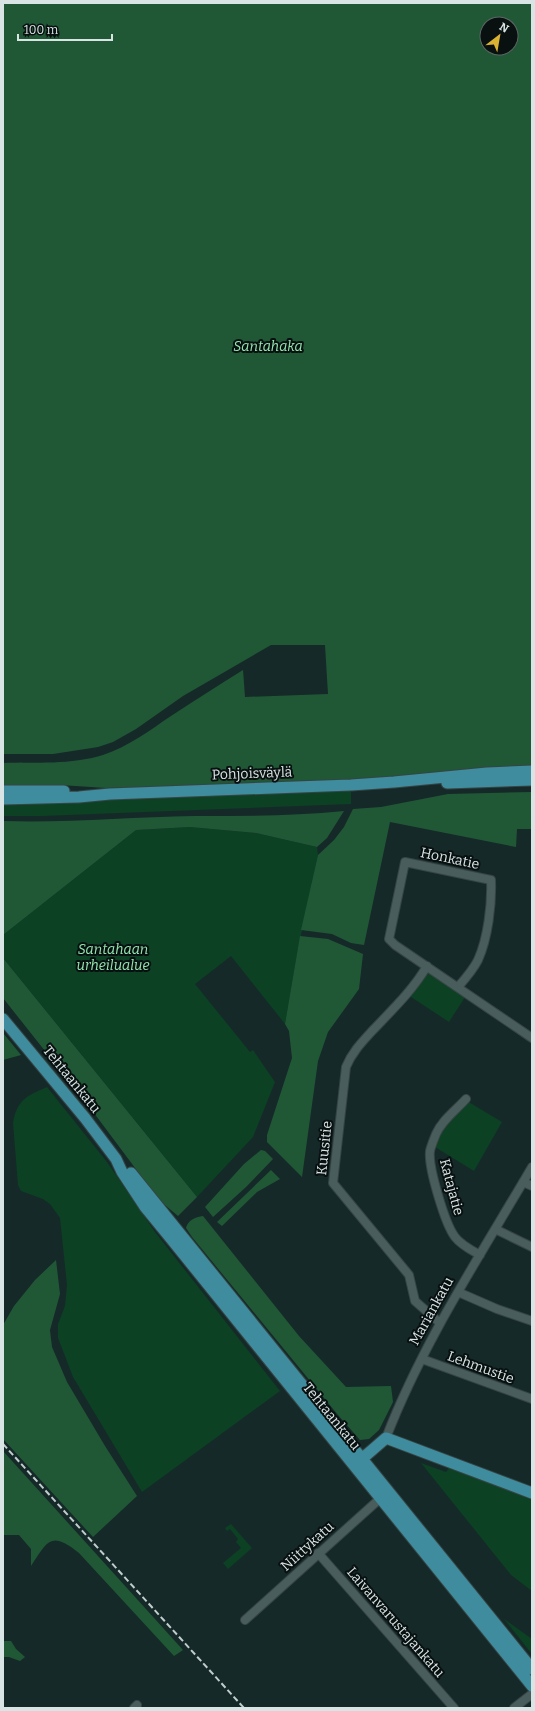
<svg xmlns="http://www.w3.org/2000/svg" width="535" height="1711" font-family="Bitter,serif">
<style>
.green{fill:#0c4124}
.forest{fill:#205836;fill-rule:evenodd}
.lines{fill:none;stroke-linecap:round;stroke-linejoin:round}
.minor-casing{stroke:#364444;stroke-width:10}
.major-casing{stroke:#364444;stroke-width:13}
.minor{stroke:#495d5d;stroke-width:8}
.major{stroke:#3e8c9d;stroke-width:11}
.rail{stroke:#c1cdcd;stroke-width:2;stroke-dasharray:6 3;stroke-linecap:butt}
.labels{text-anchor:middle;stroke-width:4;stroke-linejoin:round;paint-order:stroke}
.park-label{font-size:14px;font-style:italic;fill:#94e6af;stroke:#081010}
.street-label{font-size:14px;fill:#d9e4e4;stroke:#081010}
</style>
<rect width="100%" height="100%" fill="#162929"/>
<path class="green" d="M 349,790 L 351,792 L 351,804 L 42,816 L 3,816 L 3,803 Z
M 190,827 L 256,833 L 317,847 L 318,855 L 298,949 L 285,1024 L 231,956 L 195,984 L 250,1052 L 253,1050 L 275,1082 L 253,1137 L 197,1197 L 3,958 L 3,935 L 136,830 Z
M 427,972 L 465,997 L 449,1022 L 408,995 Z
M 47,1087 L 107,1162 L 155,1232 L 280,1391 L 142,1492 L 73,1377 L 58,1338 L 58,1324 L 65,1306 L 67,1285 L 60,1218 L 50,1204 L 43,1199 L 21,1191 L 18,1185 L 13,1123 C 17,1100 26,1096 47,1087 Z
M 467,1101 L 502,1122 L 474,1171 L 435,1147 L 441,1130 Z
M 421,1463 L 446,1472 L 450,1467 L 532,1497 L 532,1591 L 511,1575 Z
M 231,1524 L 252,1548 L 228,1569 L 223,1563 L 241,1548 L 236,1542 L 238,1539 L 230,1529 L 227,1531 L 225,1528 Z
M 504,1619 L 532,1639 L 532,1654 Z"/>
<path class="forest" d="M 3,3 L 532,3 L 532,766 L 493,768 L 347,781 L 106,788 L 60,785 L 3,786 L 3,763 C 36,762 71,765 103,755 C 128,747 150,730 171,716 C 195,700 219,685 243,670 L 245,697 L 328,694 L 325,645 L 271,645 L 183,696 L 136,729 L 113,742 L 98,747 L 53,754 L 3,754 ZM 487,24 L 511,24 L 511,48 L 487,48 Z
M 532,792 L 532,829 L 517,829 L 516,847 L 390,822 L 364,945 L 351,943 L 332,934 L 301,930 L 318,855 L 334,840 L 344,827 L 353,809 L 381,807 L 448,794 Z
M 344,811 L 327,838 L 317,847 L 256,833 L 190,827 L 136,830 L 3,935 L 3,821 C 67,823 131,817 195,816 C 245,816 295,816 344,811 Z
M 300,936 L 328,939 L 363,954 L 359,989 L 328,1032 L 318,1061 L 302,1177 L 267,1142 L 267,1135 L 292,1058 L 289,1031 L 285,1024 Z
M 3,958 L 197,1197 L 178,1216 L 159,1200 L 91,1109 L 3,998 Z
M 3,1033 L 21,1055 L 3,1060 Z
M 261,1150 L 265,1151 L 273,1159 L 246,1187 L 213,1217 L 205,1207 L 244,1164 Z
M 271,1170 L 280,1179 L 257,1192 L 222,1226 L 217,1222 Z
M 203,1216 L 299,1336 L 346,1387 L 391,1386 L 393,1402 L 379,1430 L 369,1439 L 360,1440 L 338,1415 L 192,1237 L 186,1228 C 188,1220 195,1217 203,1216 Z
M 56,1260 L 60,1294 L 50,1330 L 52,1347 L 67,1382 L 105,1446 L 137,1496 L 93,1537 L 3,1439 L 3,1325 L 14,1306 L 35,1280 Z
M 3,1451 L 183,1650 L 174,1656 L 79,1553 C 51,1531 48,1540 31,1566 L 31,1549 L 19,1535 L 3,1535 Z
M 3,1641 L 11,1641 L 16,1649 L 25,1657 L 20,1661 L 9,1657 L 3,1657 Z"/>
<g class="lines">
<g class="minor-casing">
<path id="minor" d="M 427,966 C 413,990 392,1010 373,1030 C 363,1041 352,1052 346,1067 L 333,1183 L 409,1275 L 415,1301 L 440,1323
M 458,987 C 465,979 473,970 478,960 C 488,938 492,904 491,880 L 405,862 L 389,939 L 395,945 L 532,1038
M 466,1099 C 456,1110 442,1120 436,1134 C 434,1139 431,1146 430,1151 C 428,1167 445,1224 455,1237 C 461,1245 471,1250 480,1255
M 523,1182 L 532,1186
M 495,1229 L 532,1247
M 458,1292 L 497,1309 L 532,1321
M 422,1359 L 532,1399
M 386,1438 C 423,1342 480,1256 532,1167
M 318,1553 L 454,1708
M 245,1620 L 384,1495
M 134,1708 L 137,1705
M 514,1708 L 532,1694"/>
</g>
<g class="major-casing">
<path id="major" d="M 447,783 L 532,780
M 3,791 L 64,791
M 3,799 L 79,797 L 110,794 L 351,785 L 394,782 L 487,773 L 532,771
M 3,1019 L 85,1118 L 116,1159 L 122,1172 L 145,1207 L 168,1235 L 532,1686
M 131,1173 L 532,1669
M 356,1464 L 386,1438 L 532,1493"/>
</g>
<use href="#minor" class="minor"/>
<use href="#major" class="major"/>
<path class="rail" d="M 3,1444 L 244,1708"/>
</g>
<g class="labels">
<g class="park-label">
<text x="268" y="351">Santahaka</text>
<text x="113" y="954">Santahaan<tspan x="113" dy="16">urheilualue</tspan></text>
</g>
<g class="street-label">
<text transform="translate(252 773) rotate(-2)" y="5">Pohjoisväylä</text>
<text transform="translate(450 858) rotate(12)" y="5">Honkatie</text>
<text transform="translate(72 1079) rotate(51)" y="5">Tehtaankatu</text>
<text transform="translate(324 1148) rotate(-84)" y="5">Kuusitie</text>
<text transform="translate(452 1187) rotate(75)" y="5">Katajatie</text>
<text transform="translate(431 1311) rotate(-61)" y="5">Mariankatu</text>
<text transform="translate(481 1367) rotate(20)" y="5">Lehmustie</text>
<text transform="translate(332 1416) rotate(51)" y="5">Tehtaankatu</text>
<text transform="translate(307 1546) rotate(-42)" y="5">Niittykatu</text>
<text transform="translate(396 1622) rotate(49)" y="5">Laivanvarustajankatu</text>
</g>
</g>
<rect width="535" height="1711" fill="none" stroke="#d9e4e4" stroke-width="8"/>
<g transform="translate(499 36) rotate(31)"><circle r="19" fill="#081010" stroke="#5c6565"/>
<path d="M0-3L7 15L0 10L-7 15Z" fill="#dab333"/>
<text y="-6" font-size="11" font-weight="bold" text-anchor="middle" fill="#d9e4e4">N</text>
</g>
<path d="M18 34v6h94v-6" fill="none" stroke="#d9e4e4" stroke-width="2"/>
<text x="24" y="34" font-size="12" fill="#d9e4e4" stroke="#081010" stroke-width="3" paint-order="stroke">100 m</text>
</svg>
